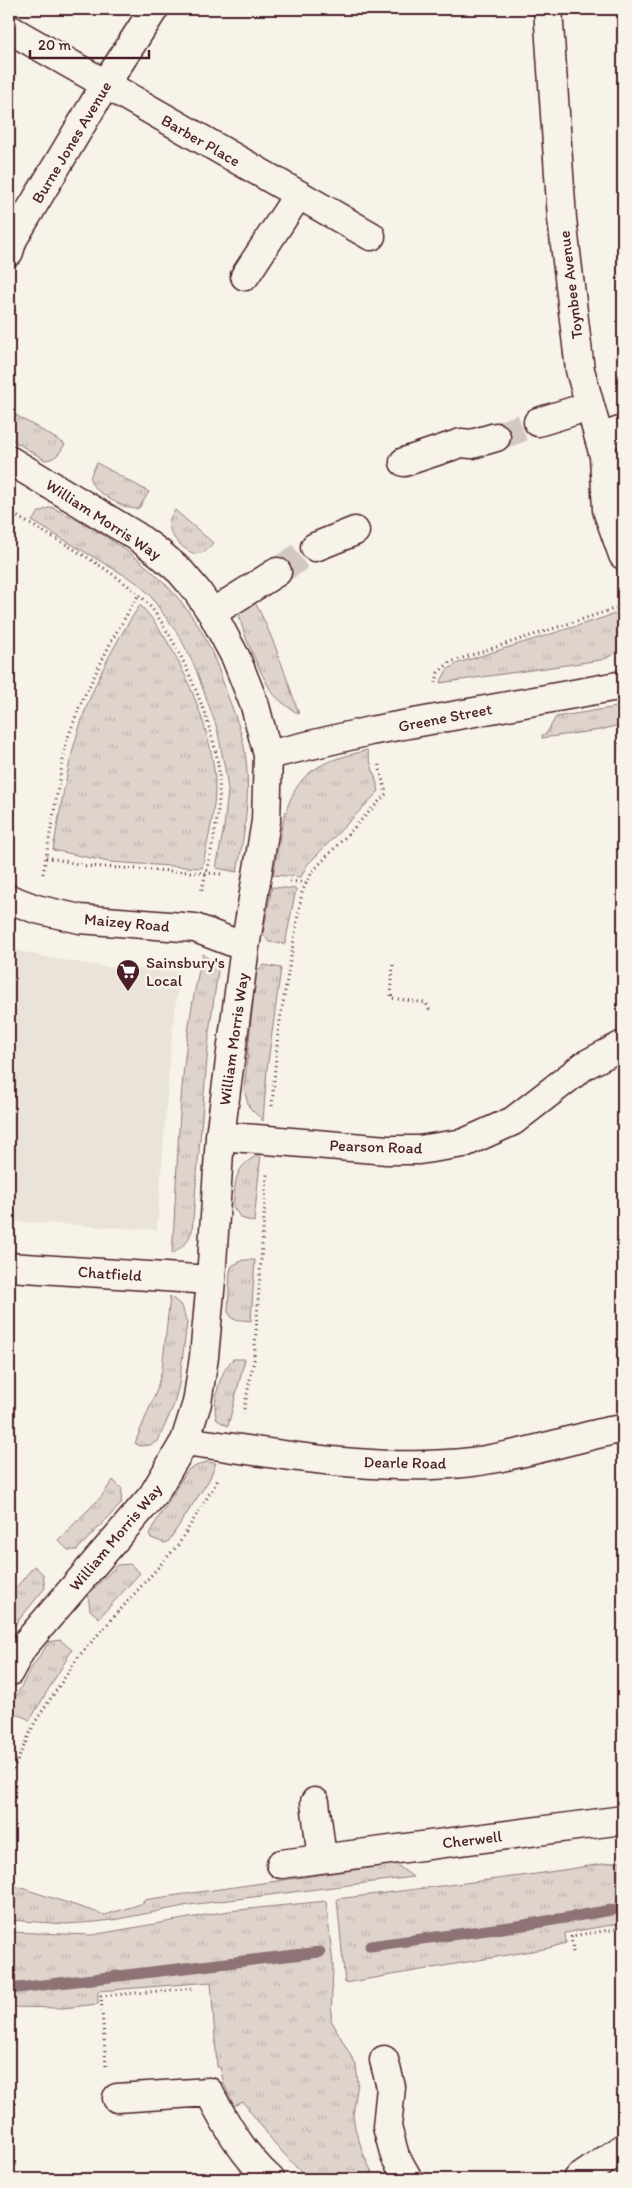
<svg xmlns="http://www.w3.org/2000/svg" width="632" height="2188" font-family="Itim,sans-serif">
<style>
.built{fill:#eae3da}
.grass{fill:url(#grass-tufts);stroke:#947a7c}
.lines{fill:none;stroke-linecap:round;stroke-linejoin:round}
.stream{stroke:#8e7275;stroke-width:11}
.minor-tunnel{stroke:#d4c9c2;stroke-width:28;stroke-dasharray:28 14;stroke-linecap:butt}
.minor-casing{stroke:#4a1f2b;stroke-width:31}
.path{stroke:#4a1f2b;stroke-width:3;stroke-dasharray:1 4;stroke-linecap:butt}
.minor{stroke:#f7f3e8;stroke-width:28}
.labels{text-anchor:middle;stroke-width:5;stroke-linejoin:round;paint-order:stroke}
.street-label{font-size:16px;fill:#4a1f2b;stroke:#f7f3e8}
.poi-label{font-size:16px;fill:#4a1f2b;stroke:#f7f3e8;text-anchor:start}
</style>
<defs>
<pattern id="grass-tufts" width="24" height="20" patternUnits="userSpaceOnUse" patternTransform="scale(1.25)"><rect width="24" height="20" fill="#ded4cc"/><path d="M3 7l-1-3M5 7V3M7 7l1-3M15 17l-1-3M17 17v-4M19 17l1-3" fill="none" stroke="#c0b6af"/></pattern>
</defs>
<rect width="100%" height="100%" fill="#f7f3e8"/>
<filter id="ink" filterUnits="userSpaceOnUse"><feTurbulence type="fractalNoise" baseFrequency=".02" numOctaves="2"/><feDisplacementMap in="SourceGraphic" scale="10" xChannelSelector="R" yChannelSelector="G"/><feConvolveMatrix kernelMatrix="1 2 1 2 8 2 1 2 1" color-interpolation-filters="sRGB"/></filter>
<g filter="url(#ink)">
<path class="built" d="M 9,948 L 36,955 L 105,967 L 180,971 L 171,1045 L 157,1230 L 9,1221 Z"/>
<path class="grass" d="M 9,411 L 65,444 C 60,453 56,459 45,460 L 9,438 Z
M 97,463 L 149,492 L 139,508 C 130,513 94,492 91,482 C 89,475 94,469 97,463 Z
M 51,507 C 108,534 163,570 197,624 C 211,646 219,670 227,694 C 234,713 242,732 245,752 C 251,793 245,832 237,872 L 216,868 L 224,827 L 228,791 L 226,774 L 217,728 L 195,667 L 180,637 L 149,594 L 136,582 L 32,521 L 39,512 Z
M 175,510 L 213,543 L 205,552 L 195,554 C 181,548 168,536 169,520 Z
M 252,597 C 273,634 285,674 299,714 C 289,708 279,701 272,692 C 262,677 240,629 239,612 Z
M 140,605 C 176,640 213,731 215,781 C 216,810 208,839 202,868 L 109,862 L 53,850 C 60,812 66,772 77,735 C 91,688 113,645 140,605 Z
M 615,614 L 623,638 C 620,651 613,656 601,660 L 440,683 L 447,670 L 458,663 Z
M 623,706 L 623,724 L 600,730 L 542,738 L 542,735 L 546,734 L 556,717 Z
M 367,750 L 379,791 L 307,865 L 301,877 L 273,875 C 282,837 281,786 320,766 C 334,758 351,755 367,750 Z
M 272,887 L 296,889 L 285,944 L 269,942 L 263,934 Z
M 203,954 L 212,961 L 218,971 L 210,1025 L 192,1231 C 188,1242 182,1248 172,1254 C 179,1155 178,1051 203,954 Z
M 264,965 L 281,968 L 267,1069 L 263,1121 L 249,1107 L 244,1090 L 256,971 Z
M 261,1153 L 254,1222 L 241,1218 L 233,1207 C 236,1178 233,1168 261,1153 Z
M 243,1260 L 255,1260 L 251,1321 L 233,1319 L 228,1312 L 230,1271 L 232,1266 Z
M 170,1296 L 182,1306 L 187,1323 L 179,1385 L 173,1407 L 158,1441 L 150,1445 L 140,1446 L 135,1443 L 156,1392 L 162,1370 Z
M 233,1359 L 245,1359 L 228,1426 L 217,1420 C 211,1404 220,1371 233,1359 Z
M 206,1462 L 216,1463 L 209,1480 L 168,1542 L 165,1543 L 151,1538 L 149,1534 L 151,1530 L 183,1477 L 189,1469 Z
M 113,1480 L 122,1489 L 121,1504 L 77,1550 L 68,1550 L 58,1540 L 101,1497 Z
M 130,1564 L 140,1573 L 99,1618 L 90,1610 L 88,1595 L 117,1565 Z
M 34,1566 L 43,1574 L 45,1588 L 9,1632 L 9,1596 Z
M 60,1640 L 72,1650 L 30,1720 L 15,1713 L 12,1703 L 32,1667 L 49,1642 Z
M 623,1861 L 623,1923 L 565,1933 L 566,1943 L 549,1948 L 345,1983 L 337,1899 L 536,1874 Z
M 396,1864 L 413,1877 L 189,1905 L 119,1919 L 95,1922 L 66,1924 L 9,1920 L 9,1884 L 105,1915 L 144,1903 L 143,1900 Z
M 326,1901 L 333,1965 L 331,2020 L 356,2065 L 358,2083 L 353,2115 L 355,2128 L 363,2153 L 375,2179 L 307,2179 L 276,2145 L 243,2102 L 234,2106 L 224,2084 L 220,2067 L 217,2067 L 211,1982 L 98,1991 L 98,2004 L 63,2008 L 9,2007 L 9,1932 L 92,1935 L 229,1911 Z"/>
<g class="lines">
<path class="stream" d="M 370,1946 L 524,1925 L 623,1908
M 9,1989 L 320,1952"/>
<path class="minor-tunnel" d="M 496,437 L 538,422
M 277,572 L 315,547"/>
<g class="minor-casing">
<path id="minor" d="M 548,9 L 562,219 L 580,370 L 604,456 L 607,510 L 623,555
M 9,29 L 371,236
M 9,252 L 13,239 L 105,85 L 154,9
M 245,276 L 298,195
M 538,422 L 590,406
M 599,438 L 623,430
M 9,460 L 136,536 L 158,552 L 180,571 L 197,591 L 212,613 L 236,658 L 255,706 L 268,755 L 266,821 L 245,947 L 220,1136 L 211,1280 L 204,1357 L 197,1403 L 185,1441 L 153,1495 L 22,1648 L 9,1672
M 404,462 L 461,443 L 472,444 L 496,437
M 315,547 L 355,531
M 212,613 L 277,572
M 268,755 L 370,731 L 623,685
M 9,899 L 36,909 L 80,919 L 195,928 L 245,947
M 220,1136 L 387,1150 L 419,1150 L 464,1143 L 513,1121 L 585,1065 L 623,1045
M 9,1267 L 211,1280
M 185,1441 C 280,1454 377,1473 472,1462 C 519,1456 564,1441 610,1431 L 623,1429
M 315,1802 L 322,1858
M 281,1864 L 623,1820
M 384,2060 L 391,2087 L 387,2127 L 395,2156 L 408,2179
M 117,2098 L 209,2092 C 225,2123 244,2156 270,2179
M 578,2179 L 623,2148"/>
</g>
<path class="path" d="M 9,512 C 52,537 99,561 137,593 C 173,622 216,728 219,773 C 222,813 210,855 201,893
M 436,683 L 438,673 L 450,662 L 623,606
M 618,733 L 623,767
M 46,857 L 87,866 L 222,874
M 43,874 L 66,743 L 80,705 L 113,638 L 139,594
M 290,881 L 306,883
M 393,965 L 391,998 L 426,1003 L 430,1011
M 272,1106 L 278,1032 L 302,892 L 312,872 L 386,794 L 379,765
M 243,1414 L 254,1360 L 267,1174
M 9,1779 L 35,1722 L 79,1656 L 178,1545 L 218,1480
M 573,1952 L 571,1936 L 623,1928
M 106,2066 L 101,1996 L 195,1988"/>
<use href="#minor" class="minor"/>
</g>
</g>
<defs>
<g id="supermarket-pin" transform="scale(1.25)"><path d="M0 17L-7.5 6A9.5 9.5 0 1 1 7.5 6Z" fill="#4a1f2b" stroke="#f7f3e8"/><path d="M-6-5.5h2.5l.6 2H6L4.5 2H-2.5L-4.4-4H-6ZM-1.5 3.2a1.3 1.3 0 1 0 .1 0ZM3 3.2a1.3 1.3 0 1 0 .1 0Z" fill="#fff"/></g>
</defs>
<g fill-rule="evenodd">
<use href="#supermarket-pin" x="128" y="971"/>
</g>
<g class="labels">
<g class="street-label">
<text transform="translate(201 140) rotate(30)" y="6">Barber Place</text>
<text transform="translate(71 142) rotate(-59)" y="6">Burne Jones Avenue</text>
<text transform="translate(570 285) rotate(-97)" y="6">Toynbee Avenue</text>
<text transform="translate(104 519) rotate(33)" y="6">William Morris Way</text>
<text transform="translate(445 717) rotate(-11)" y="6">Greene Street</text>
<text transform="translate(127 922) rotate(5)" y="6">Maizey Road</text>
<text transform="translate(233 1039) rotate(-82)" y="6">William Morris Way</text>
<text transform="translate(376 1146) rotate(2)" y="6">Pearson Road</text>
<text transform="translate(110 1273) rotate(4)" y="6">Chatfield</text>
<text transform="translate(405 1462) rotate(1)" y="6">Dearle Road</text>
<text transform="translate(115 1537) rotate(-50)" y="6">William Morris Way</text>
<text transform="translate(472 1839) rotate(-7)" y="6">Cherwell</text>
</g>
<g class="poi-label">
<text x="146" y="968">Sainsbury's<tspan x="146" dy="18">Local</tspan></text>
</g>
</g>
<rect width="632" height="2188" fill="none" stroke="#f7f3e8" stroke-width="30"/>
<rect x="15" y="15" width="602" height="2158" fill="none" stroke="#4a1f2b" stroke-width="2" filter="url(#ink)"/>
<path d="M30 50v8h119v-8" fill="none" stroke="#4a1f2b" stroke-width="2.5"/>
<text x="38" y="50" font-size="15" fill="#4a1f2b" stroke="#f7f3e8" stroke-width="4" paint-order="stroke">20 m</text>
</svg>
